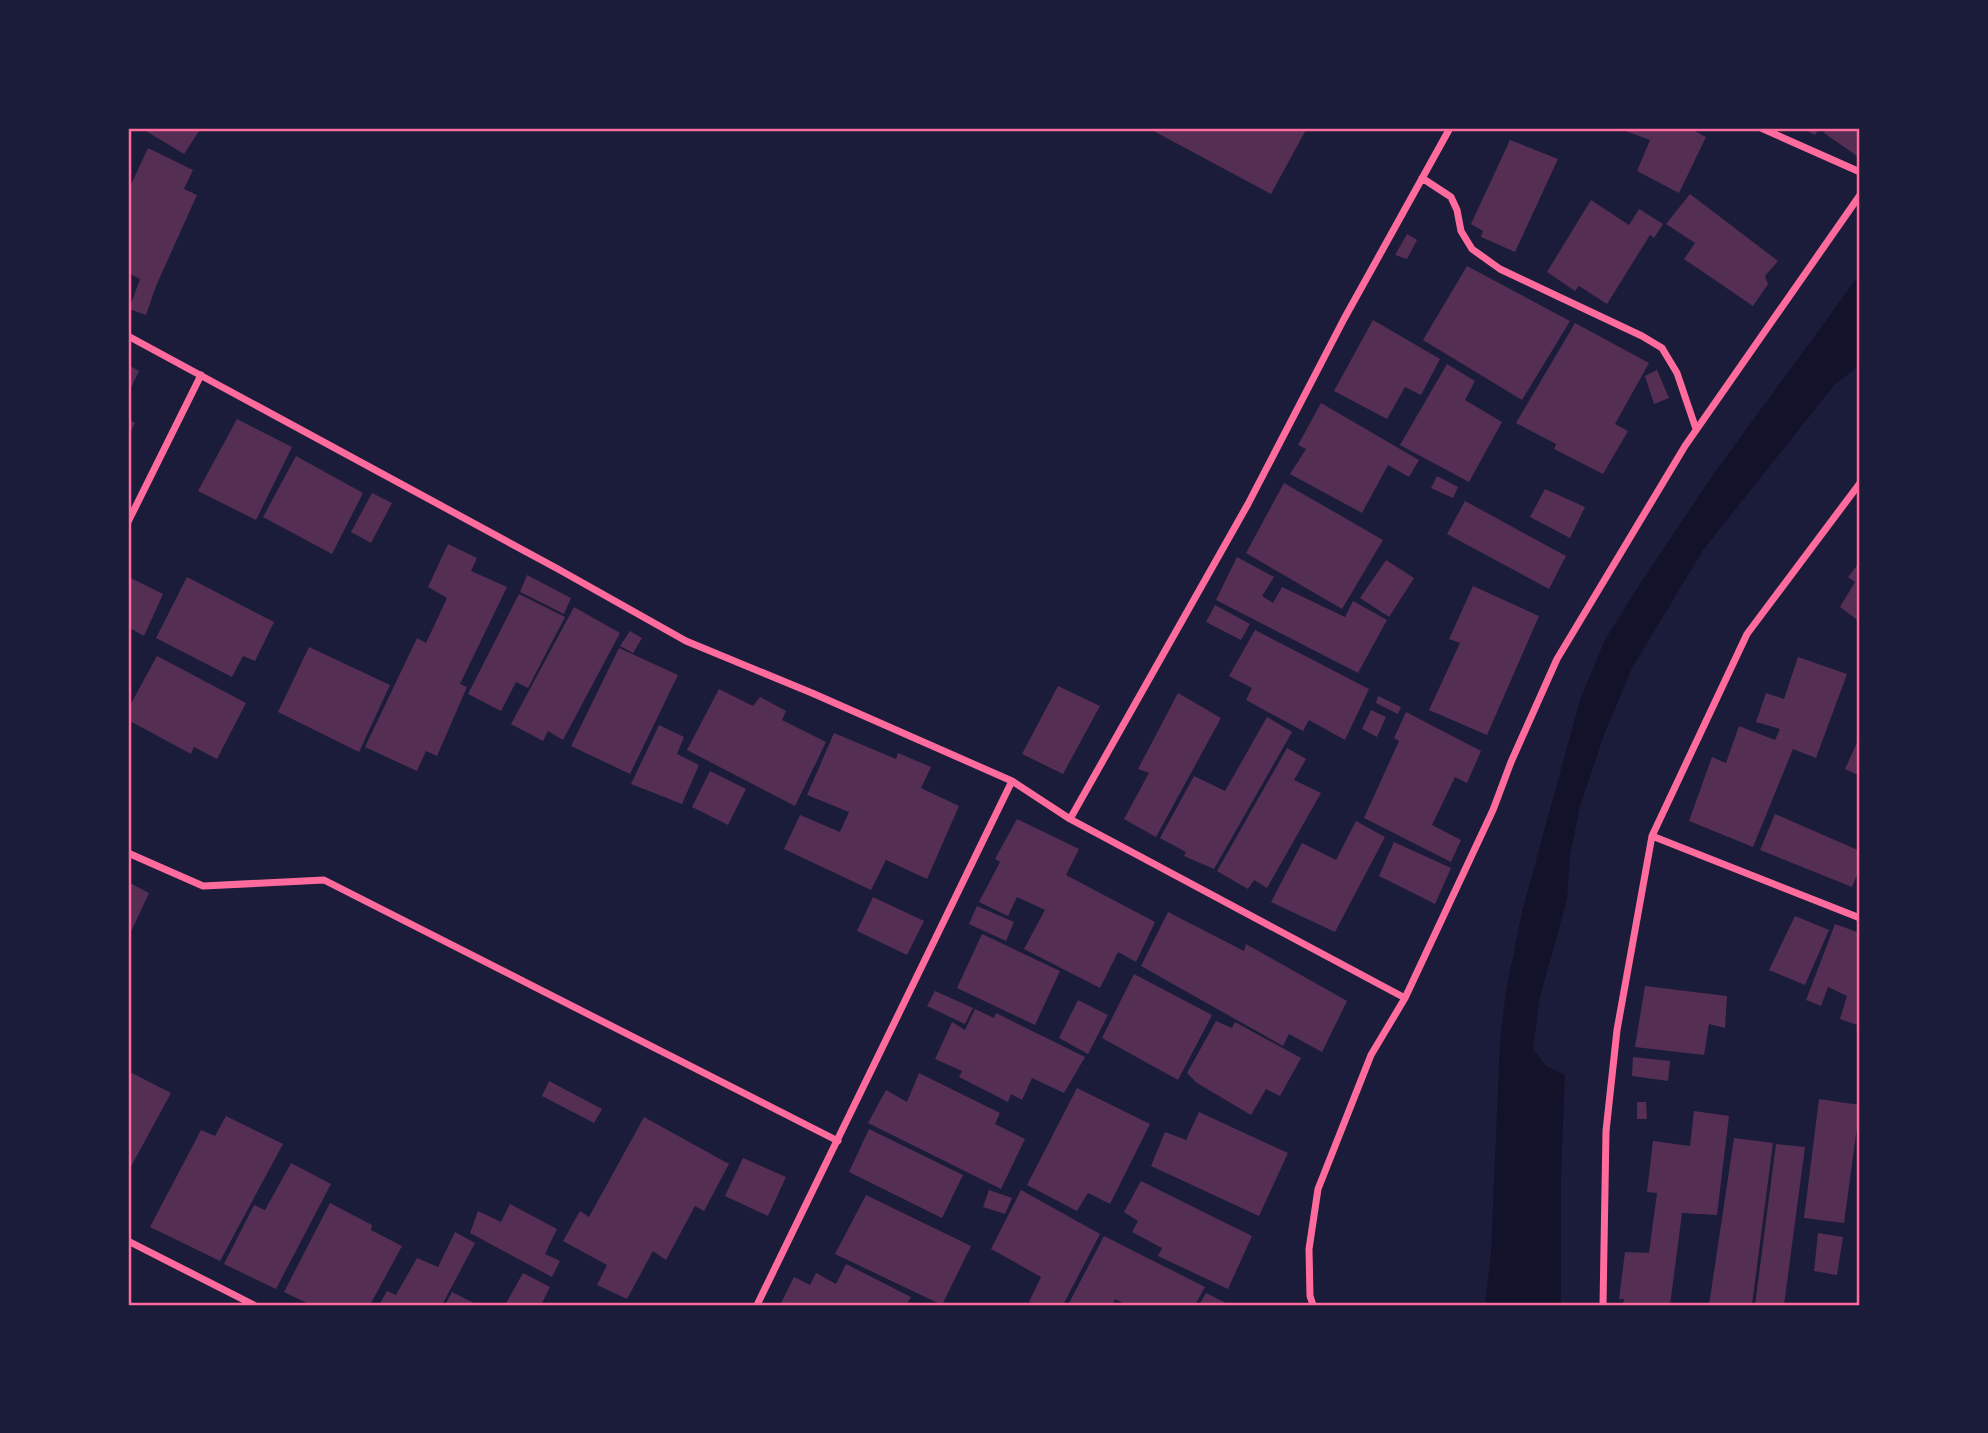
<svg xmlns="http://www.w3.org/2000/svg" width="1988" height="1433" font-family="Bitter,serif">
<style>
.water{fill:#12122b}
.building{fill:#542f53}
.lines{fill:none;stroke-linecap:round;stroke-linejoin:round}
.minor{stroke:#ff6b9d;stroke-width:7}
.neatline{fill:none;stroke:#ff6b9d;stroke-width:2.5}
</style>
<rect width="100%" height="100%" fill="#1b1b3a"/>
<path class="water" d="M 1860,274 L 1860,365 L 1835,384 L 1703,550 L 1632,668 L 1605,732 L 1580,806 L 1570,855 L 1567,899 L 1540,997 L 1533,1049 L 1546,1066 L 1565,1075 L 1561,1175 L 1561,1305 L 1485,1305 L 1491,1254 L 1500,1043 L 1506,991 L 1522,912 L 1580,700 L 1605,640 L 1645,576 L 1715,472 Z"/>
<path class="building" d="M 141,128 L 201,128 L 184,154 Z
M 1148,128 L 1307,128 L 1271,194 Z
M 1617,128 L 1689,128 L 1706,137 L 1679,193 L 1637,171 L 1650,140 Z
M 1802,128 L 1819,128 L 1815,135 Z
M 1827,128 L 1860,128 L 1860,158 L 1824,133 Z
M 1510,140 L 1558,159 L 1515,252 L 1481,237 L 1483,231 L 1471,224 Z
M 148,148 L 193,170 L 184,189 L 197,195 L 156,286 L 146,315 L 129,309 L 140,279 L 128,273 L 128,191 Z
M 1690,194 L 1778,261 L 1765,276 L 1768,284 L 1753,306 L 1684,259 L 1695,243 L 1666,224 Z
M 1591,200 L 1629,225 L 1639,209 L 1663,224 L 1654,238 L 1650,235 L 1607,304 L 1579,286 L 1575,291 L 1547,272 Z
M 1407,234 L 1417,240 L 1407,259 L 1395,255 Z
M 1467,266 L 1570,321 L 1522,400 L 1423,340 Z
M 1373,320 L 1440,359 L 1421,395 L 1405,387 L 1387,419 L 1334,391 Z
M 1575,323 L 1649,363 L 1615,424 L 1628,431 L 1603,474 L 1554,449 L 1556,444 L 1516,423 Z
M 1447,364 L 1475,381 L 1465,400 L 1502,422 L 1469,482 L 1400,445 Z
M 128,365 L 139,371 L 128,394 Z
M 1657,370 L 1669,398 L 1654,404 L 1645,376 Z
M 1321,403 L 1419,460 L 1409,477 L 1388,465 L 1362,513 L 1290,474 L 1306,449 L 1298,445 Z
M 128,419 L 135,423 L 128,438 Z
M 237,419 L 292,447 L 256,520 L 198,491 Z
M 296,456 L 363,493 L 332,554 L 263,517 Z
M 1437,476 L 1458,487 L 1453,498 L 1431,488 Z
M 1284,483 L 1383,540 L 1342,609 L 1246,553 Z
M 1545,489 L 1585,507 L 1570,538 L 1530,517 Z
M 372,493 L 392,503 L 371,543 L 351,532 Z
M 1465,501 L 1566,556 L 1549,589 L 1447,534 Z
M 448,544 L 477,558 L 471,571 L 507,587 L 460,684 L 467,687 L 437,756 L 426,751 L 417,771 L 365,747 L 417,638 L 426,643 L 447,598 L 428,587 Z
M 1237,557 L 1274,577 L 1262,596 L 1273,603 L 1282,587 L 1345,617 L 1353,601 L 1387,620 L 1358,673 L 1216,600 Z
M 1386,560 L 1414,578 L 1389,617 L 1360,598 Z
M 1860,562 L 1860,622 L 1840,607 L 1855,582 L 1848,577 Z
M 527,575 L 571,598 L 564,614 L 520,592 Z
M 129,577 L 163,594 L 144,636 L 128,627 Z
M 187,577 L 274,622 L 255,661 L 243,656 L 232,677 L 156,638 Z
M 1473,586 L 1539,616 L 1487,735 L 1429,710 L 1460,643 L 1449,639 Z
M 519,594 L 565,617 L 528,688 L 516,682 L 501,711 L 468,694 Z
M 1215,605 L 1250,624 L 1241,640 L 1206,622 Z
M 574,607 L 620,633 L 563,740 L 548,731 L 543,741 L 511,724 Z
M 1255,630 L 1369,689 L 1345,740 L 1309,720 L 1303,731 L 1246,700 L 1252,688 L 1229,676 Z
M 630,631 L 642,638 L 633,653 L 620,646 Z
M 309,647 L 390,685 L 359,752 L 278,712 Z
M 619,648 L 678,675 L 630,774 L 571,746 Z
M 157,656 L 246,703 L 217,759 L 194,747 L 191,754 L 128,720 L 128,709 Z
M 1798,657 L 1847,674 L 1816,758 L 1793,749 L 1753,847 L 1689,821 L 1712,757 L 1726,763 L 1739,726 L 1775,740 L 1780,729 L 1756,722 L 1766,693 L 1784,699 Z
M 1058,686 L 1100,706 L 1063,774 L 1022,754 Z
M 719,689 L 753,706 L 760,697 L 786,711 L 782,720 L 826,742 L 795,806 L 687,750 Z
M 1178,693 L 1221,718 L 1156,837 L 1124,819 L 1149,773 L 1138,769 Z
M 1378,696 L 1401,707 L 1398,714 L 1376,703 Z
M 1371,710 L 1386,717 L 1377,737 L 1362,729 Z
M 1406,712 L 1481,751 L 1467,783 L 1455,777 L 1432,825 L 1461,840 L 1451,862 L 1364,818 L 1399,741 L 1394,738 Z
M 1267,717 L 1292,732 L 1214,869 L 1184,856 L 1186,852 L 1160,838 L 1194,776 L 1225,791 Z
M 659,725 L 684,737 L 677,754 L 699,765 L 682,804 L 631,784 Z
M 834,733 L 896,759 L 898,753 L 931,767 L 921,788 L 959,806 L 927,879 L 886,860 L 871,890 L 784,849 L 800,815 L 840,832 L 849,812 L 807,795 Z
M 1860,736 L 1860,776 L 1845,769 Z
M 1287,748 L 1306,759 L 1294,780 L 1321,793 L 1267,888 L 1254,880 L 1248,889 L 1217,871 Z
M 710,771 L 746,789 L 728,825 L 692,807 Z
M 1775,814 L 1860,851 L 1860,868 L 1852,887 L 1760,850 Z
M 1017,819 L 1079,849 L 1066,875 L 1155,922 L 1136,962 L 1118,952 L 1100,988 L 1024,949 L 1045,910 L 1017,897 L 1008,916 L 979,902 L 1000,862 L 995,859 Z
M 1356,821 L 1385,837 L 1335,932 L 1271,902 L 1302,843 L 1336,860 Z
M 1394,842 L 1451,868 L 1435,904 L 1379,876 Z
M 128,882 L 149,893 L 128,938 Z
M 873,897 L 924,921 L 907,955 L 857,931 Z
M 977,906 L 1014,922 L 1006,941 L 969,924 Z
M 1168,912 L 1244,951 L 1246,944 L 1347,1001 L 1322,1052 L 1289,1034 L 1283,1046 L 1141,966 Z
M 1795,916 L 1829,930 L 1805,985 L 1769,970 Z
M 1835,924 L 1860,933 L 1860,1026 L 1840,1019 L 1847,996 L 1828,987 L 1821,1006 L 1806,1000 Z
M 982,934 L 1060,971 L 1035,1025 L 957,988 Z
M 1134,974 L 1212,1015 L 1178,1080 L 1102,1038 Z
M 1645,986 L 1727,996 L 1725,1028 L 1709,1024 L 1704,1055 L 1635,1047 Z
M 935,991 L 973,1008 L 965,1024 L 927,1006 Z
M 1078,1000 L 1108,1015 L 1088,1054 L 1059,1038 Z
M 975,1009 L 994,1018 L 996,1013 L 1085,1057 L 1064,1093 L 1032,1078 L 1022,1100 L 1011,1094 L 1008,1102 L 959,1077 L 962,1071 L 935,1059 L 952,1022 L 965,1030 Z
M 1216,1021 L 1232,1028 L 1235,1022 L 1301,1058 L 1280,1096 L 1266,1089 L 1251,1115 L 1197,1083 L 1187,1073 Z
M 1633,1057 L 1670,1061 L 1668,1081 L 1632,1076 Z
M 128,1071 L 171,1093 L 128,1172 Z
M 919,1073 L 1000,1113 L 995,1124 L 1025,1139 L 1001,1189 L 868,1123 L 886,1090 L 907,1102 Z
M 549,1081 L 602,1109 L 594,1123 L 542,1096 Z
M 1077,1088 L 1150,1124 L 1110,1204 L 1088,1193 L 1077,1211 L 1027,1185 Z
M 1819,1099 L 1860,1105 L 1844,1223 L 1804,1218 Z
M 1637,1102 L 1646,1102 L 1647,1119 L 1637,1119 Z
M 1694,1111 L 1729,1116 L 1717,1215 L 1682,1213 L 1670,1305 L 1623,1305 L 1624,1299 L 1619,1299 L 1625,1252 L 1649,1253 L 1657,1193 L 1647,1192 L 1653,1141 L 1690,1146 Z
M 1199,1112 L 1288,1153 L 1259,1216 L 1151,1166 L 1165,1132 L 1186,1140 Z
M 226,1116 L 283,1144 L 220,1261 L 150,1227 L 201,1130 L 215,1136 Z
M 644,1117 L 729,1164 L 704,1211 L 695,1206 L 666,1260 L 653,1251 L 627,1299 L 597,1285 L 607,1265 L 563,1241 L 580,1211 L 589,1217 Z
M 869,1129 L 963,1175 L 942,1218 L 849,1172 Z
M 1734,1138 L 1773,1143 L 1752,1305 L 1709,1305 Z
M 1776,1144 L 1805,1147 L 1784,1305 L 1755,1305 Z
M 743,1158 L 786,1177 L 768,1216 L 725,1196 Z
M 291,1163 L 331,1184 L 276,1289 L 224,1264 L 254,1205 L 265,1210 Z
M 1141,1181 L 1252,1236 L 1228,1289 L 1158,1256 L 1162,1248 L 1132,1232 L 1138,1221 L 1124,1212 Z
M 989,1190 L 1012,1198 L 1005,1214 L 983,1207 Z
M 1021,1190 L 1100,1234 L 1063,1305 L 1037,1305 L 1029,1302 L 1041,1277 L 991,1249 Z
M 866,1195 L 971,1246 L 942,1305 L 835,1254 Z
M 330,1203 L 372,1225 L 371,1230 L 402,1246 L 370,1305 L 311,1305 L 284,1292 Z
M 510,1204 L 557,1229 L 545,1254 L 560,1261 L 552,1277 L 470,1233 L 478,1211 L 501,1222 Z
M 455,1232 L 475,1243 L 442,1305 L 379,1305 L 387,1291 L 396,1295 L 417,1258 L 438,1267 Z
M 1818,1233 L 1843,1237 L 1837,1275 L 1814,1271 Z
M 1104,1236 L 1205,1287 L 1195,1305 L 1127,1305 L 1115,1299 L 1112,1305 L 1068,1305 Z
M 846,1264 L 911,1297 L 906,1305 L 785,1305 L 781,1303 L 794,1277 L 810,1285 L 816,1273 L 836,1284 Z
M 523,1273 L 550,1287 L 541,1305 L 505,1305 Z
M 452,1292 L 478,1305 L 445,1305 Z
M 1206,1293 L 1230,1305 L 1199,1305 Z"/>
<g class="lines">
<path class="minor" d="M 1761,128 L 1860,172
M 1422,178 L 1451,197 L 1457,210 L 1461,231 L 1472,249 L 1500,269 L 1642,336 L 1662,348 L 1677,373 L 1696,429
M 128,336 L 558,569 L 686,641 L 812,693 L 1012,781 L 1070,819 L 1405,998
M 128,522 L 201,375
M 1070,819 L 1248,504 L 1344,319 L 1450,128
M 1652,836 L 1860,918
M 128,853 L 203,886 L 324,880 L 838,1141
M 128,1241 L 254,1305
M 757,1305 L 1012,781
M 1313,1305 L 1310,1296 L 1309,1249 L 1318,1189 L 1371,1055 L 1405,998 L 1493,810 L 1511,762 L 1557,659 L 1685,446 L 1860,195
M 1603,1305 L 1606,1131 L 1617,1030 L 1652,836 L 1747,634 L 1860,483"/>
</g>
<rect width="1988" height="1433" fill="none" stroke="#1b1b3a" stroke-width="259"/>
<rect x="130" y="130" width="1728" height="1174" class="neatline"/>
</svg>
